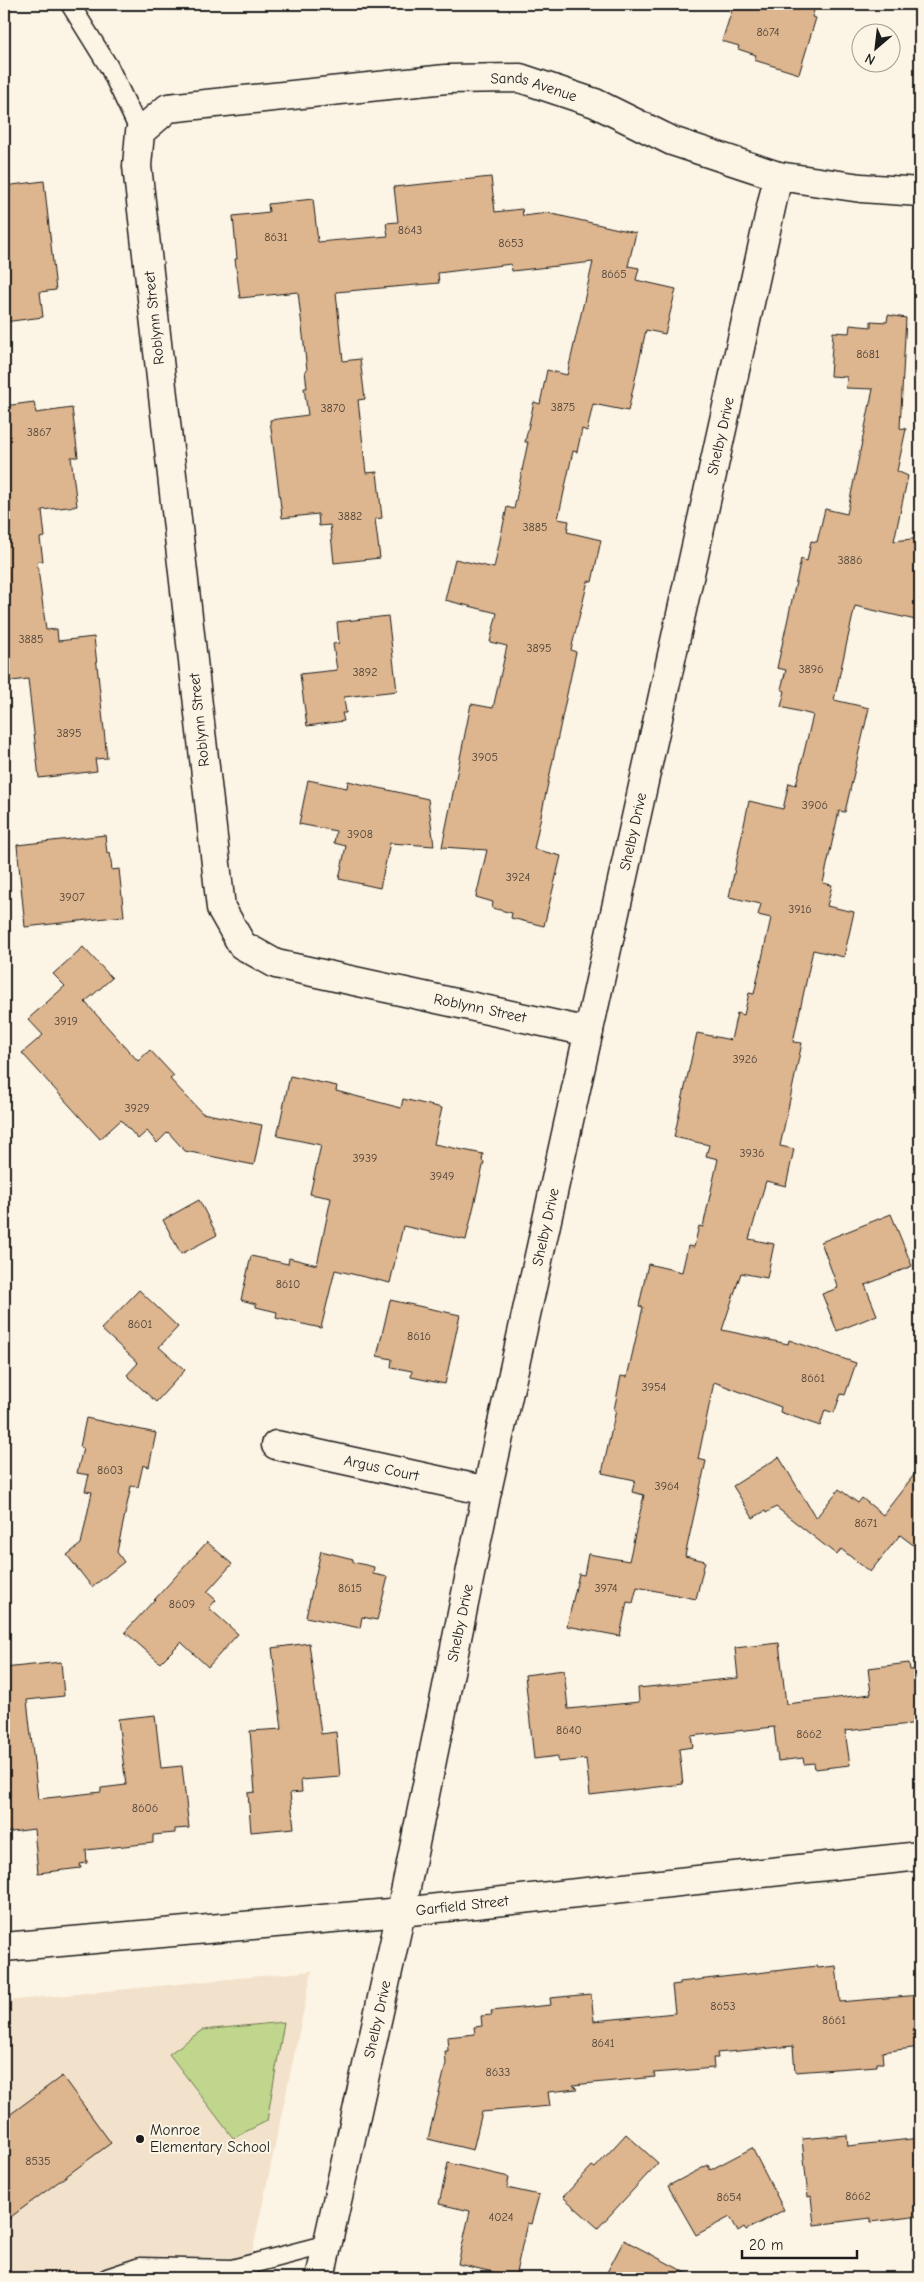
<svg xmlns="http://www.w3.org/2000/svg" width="924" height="2282" font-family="'Comic Neue',sans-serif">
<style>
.built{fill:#f3e2cb}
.green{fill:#bfd68c;stroke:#6e7954}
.building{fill:#ddb58e;stroke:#1c1c1c}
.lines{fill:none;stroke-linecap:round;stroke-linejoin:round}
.service-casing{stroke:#1c1c1c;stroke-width:21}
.minor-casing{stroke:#1c1c1c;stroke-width:31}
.service{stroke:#fcf5e5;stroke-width:18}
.minor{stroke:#fcf5e5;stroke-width:28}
.poi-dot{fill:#1c1c1c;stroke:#fcf5e5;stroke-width:2}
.labels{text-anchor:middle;stroke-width:4;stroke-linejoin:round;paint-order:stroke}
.number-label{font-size:12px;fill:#4c4238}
.street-label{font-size:15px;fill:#1c1c1c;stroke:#fcf5e5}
.poi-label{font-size:15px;fill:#1c1c1c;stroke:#fcf5e5;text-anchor:start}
</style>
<rect width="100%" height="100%" fill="#fcf5e5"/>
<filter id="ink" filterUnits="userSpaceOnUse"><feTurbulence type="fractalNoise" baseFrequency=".02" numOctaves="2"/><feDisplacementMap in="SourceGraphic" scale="10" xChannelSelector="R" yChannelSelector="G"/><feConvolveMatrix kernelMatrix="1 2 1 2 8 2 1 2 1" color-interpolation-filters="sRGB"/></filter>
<g filter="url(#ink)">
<path class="built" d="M 312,1971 L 247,2278 L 4,2278 L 4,2001 Z"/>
<path class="green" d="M 284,2022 L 267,2121 L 233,2138 L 169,2054 L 202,2030 Z"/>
<path class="building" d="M 734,4 L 816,4 L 812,17 L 816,18 L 799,74 L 754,60 L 756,55 L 738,49 L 739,46 L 722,41 Z
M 491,177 L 495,212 L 522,209 L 523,216 L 548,213 L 636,233 L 628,266 L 639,268 L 636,280 L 676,289 L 665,334 L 646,330 L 628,411 L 593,404 L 587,431 L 582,429 L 577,452 L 573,451 L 558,519 L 569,521 L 567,532 L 601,540 L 592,582 L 588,581 L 571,650 L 576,652 L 534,849 L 561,856 L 544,926 L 511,918 L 512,913 L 492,908 L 493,902 L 476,897 L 487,850 L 442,847 L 471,704 L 493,708 L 507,646 L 490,642 L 497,613 L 445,600 L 455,559 L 494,568 L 507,507 L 514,509 L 528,442 L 525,442 L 534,402 L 540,404 L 547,370 L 567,375 L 593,262 L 512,271 L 511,264 L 438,273 L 439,283 L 336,292 L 343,361 L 360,359 L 365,399 L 358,400 L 366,473 L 377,472 L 382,518 L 375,519 L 380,558 L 334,563 L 330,525 L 319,526 L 318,514 L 282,518 L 281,508 L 270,420 L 308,415 L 304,388 L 307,388 L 305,371 L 307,370 L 298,292 L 240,298 L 235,259 L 237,259 L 233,216 L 269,212 L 268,204 L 313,199 L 318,242 L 388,236 L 386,223 L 398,222 L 394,187 Z
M 44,181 L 56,290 L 40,292 L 43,317 L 4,322 L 4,186 Z
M 888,315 L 906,318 L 900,428 L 906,429 L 897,471 L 908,476 L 894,541 L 920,538 L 920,621 L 855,606 L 834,700 L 869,708 L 845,812 L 839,811 L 823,883 L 832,885 L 827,906 L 854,912 L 844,957 L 813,950 L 793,1042 L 802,1043 L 780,1146 L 794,1149 L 786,1186 L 766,1181 L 749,1239 L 774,1244 L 767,1278 L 741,1273 L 722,1330 L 788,1344 L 789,1340 L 856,1363 L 845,1395 L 841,1394 L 834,1413 L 825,1410 L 820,1426 L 780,1412 L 781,1407 L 714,1382 L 698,1459 L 706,1461 L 685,1556 L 705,1561 L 696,1599 L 637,1587 L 633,1603 L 627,1602 L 620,1636 L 567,1626 L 579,1574 L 584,1575 L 588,1554 L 629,1561 L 644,1495 L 632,1492 L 635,1480 L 602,1473 L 616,1410 L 614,1410 L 621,1376 L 627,1377 L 643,1307 L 639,1306 L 648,1264 L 682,1272 L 688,1246 L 694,1247 L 699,1226 L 703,1227 L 718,1159 L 706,1156 L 709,1145 L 674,1137 L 697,1033 L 731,1040 L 737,1013 L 744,1015 L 749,993 L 754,994 L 771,918 L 758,915 L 761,904 L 729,897 L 749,801 L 783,809 L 789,783 L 796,785 L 813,715 L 781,707 L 785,691 L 781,689 L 786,670 L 777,668 L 801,559 L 807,561 L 811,541 L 817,542 L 825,509 L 847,514 L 873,389 L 846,388 L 847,377 L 830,376 L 833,332 L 849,333 L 850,325 L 871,327 L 871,321 L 887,322 Z
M 34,402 L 36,413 L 72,408 L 78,457 L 71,457 L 77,506 L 42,510 L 45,537 L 40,538 L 43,561 L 37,561 L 46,630 L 57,629 L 58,641 L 94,637 L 107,758 L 95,759 L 97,771 L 39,778 L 28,679 L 4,682 L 4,406 Z
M 388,616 L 397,691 L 344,697 L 346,713 L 342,713 L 344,721 L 307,726 L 300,674 L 337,670 L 333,644 L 339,643 L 337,622 Z
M 308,780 L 347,788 L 348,781 L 428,799 L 434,846 L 390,843 L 380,888 L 339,879 L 346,846 L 334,843 L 336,831 L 299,824 Z
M 105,835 L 107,853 L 110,852 L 112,870 L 119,869 L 124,916 L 25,927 L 17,845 Z
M 83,947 L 112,978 L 85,1002 L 138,1061 L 150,1050 L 174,1076 L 170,1079 L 202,1113 L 262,1125 L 254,1165 L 185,1151 L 168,1132 L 157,1143 L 147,1131 L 138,1139 L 121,1120 L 100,1139 L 22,1053 L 43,1035 L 28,1019 L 65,986 L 53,974 Z
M 290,1076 L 337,1086 L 336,1091 L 401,1108 L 403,1099 L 442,1108 L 434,1144 L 483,1154 L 482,1161 L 484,1162 L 466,1240 L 403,1226 L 390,1283 L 335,1270 L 321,1328 L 276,1318 L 277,1312 L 256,1307 L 256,1304 L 241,1300 L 251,1256 L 288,1264 L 289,1258 L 317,1265 L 331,1198 L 310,1194 L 321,1145 L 277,1136 Z
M 199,1200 L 217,1235 L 181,1254 L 163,1220 Z
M 891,1214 L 912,1266 L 865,1285 L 877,1315 L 837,1331 L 822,1294 L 838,1288 L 821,1242 Z
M 139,1290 L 178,1327 L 159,1347 L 185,1370 L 156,1402 L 127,1375 L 138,1363 L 101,1329 Z
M 390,1300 L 460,1315 L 445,1384 L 411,1377 L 412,1371 L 391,1367 L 392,1359 L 377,1356 Z
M 86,1418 L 156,1433 L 149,1467 L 143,1465 L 138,1487 L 131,1486 L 117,1552 L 124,1562 L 92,1587 L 67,1555 L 81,1544 L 92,1492 L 85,1491 L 89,1475 L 77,1473 L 83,1448 L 80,1447 Z
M 779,1457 L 816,1518 L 839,1489 L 858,1503 L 862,1498 L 883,1515 L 920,1467 L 920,1550 L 900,1535 L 870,1572 L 841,1549 L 837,1555 L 776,1507 L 766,1513 L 765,1511 L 753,1518 L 733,1486 Z
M 207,1542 L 232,1564 L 207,1592 L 216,1600 L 209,1608 L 238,1634 L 208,1667 L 181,1642 L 160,1663 L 125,1632 Z
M 321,1551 L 353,1559 L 353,1562 L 374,1567 L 373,1574 L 388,1577 L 377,1620 L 362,1617 L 360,1628 L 306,1617 Z
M 309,1643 L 321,1734 L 336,1732 L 340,1777 L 301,1780 L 302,1792 L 290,1793 L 294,1828 L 251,1832 L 248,1793 L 255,1792 L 250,1731 L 282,1729 L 272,1648 Z
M 779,1643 L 786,1704 L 871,1694 L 868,1668 L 909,1663 L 910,1670 L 920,1669 L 920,1723 L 845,1731 L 850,1765 L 815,1769 L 814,1763 L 804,1764 L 803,1758 L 778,1761 L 774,1727 L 691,1736 L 693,1747 L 679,1749 L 683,1784 L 590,1795 L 586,1759 L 558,1762 L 558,1756 L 534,1759 L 525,1675 L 564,1670 L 568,1709 L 639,1702 L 638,1688 L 738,1678 L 735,1648 Z
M 61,1662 L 64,1696 L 27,1700 L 38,1799 L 101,1792 L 101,1788 L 126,1785 L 118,1719 L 155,1715 L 161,1768 L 182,1766 L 189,1828 L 175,1829 L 175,1833 L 153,1835 L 153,1843 L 86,1850 L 87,1863 L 80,1864 L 81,1868 L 38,1873 L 34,1829 L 4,1833 L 4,1668 Z
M 817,1966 L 818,1968 L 836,1966 L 840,2002 L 920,1995 L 920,2047 L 882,2052 L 883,2063 L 877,2063 L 877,2066 L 795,2072 L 793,2046 L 717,2053 L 718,2058 L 713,2058 L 714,2068 L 654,2073 L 655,2077 L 573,2085 L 577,2089 L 548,2092 L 550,2106 L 482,2112 L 473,2150 L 428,2139 L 446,2064 L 445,2051 L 448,2051 L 447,2037 L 475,2034 L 474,2027 L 482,2026 L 481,2016 L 492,2015 L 491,2011 L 551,2005 L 550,1998 L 591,1994 L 594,2021 L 675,2013 L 672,1985 L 680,1984 L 680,1982 Z
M 62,2076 L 111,2143 L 4,2222 L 4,2119 Z
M 626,2134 L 658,2163 L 598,2228 L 563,2197 L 592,2166 L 595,2168 Z
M 847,2135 L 848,2146 L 920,2138 L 920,2216 L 871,2222 L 871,2218 L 814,2225 L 811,2196 L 808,2197 L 802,2139 Z
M 752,2148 L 784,2210 L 746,2230 L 744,2227 L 738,2231 L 730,2217 L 696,2235 L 668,2186 L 708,2165 L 710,2170 Z
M 448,2163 L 509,2177 L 507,2188 L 539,2195 L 531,2224 L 527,2223 L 515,2277 L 458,2264 L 470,2211 L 439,2204 Z
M 624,2240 L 696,2278 L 604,2278 Z"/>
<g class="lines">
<g class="service-casing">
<path id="service" d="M 70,4 L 109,67 L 140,132
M 107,2278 L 140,2267 L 232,2269 L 328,2244"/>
</g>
<g class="minor-casing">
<g id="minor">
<path id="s1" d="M 589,1032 L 276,964 L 242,945 L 221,908 L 137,166 L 140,132 L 168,108 L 446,79 L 520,78 L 595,103 L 672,141 L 778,176 L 861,188 L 920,192"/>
<path id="s2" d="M 276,1445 L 487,1491"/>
<path id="s3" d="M 4,1947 L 401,1912 L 920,1856"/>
<path id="s4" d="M 320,2278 L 401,1912 L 487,1491 L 778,176"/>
</g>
</g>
<use href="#service" class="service"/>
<use href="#minor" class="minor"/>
</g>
</g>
<circle class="poi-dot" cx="140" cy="2139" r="5"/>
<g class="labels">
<g class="number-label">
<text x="768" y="36">8674</text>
<text x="410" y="234">8643</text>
<text x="276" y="241">8631</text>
<text x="511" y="247">8653</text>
<text x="614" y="278">8665</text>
<text x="868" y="358">8681</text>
<text x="563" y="411">3875</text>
<text x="333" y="412">3870</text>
<text x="39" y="436">3867</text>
<text x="350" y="520">3882</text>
<text x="535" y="531">3885</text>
<text x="850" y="564">3886</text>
<text x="31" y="643">3885</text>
<text x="539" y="652">3895</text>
<text x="811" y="673">3896</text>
<text x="365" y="676">3892</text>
<text x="69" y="737">3895</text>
<text x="485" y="761">3905</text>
<text x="815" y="809">3906</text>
<text x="360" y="838">3908</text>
<text x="518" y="881">3924</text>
<text x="72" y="901">3907</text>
<text x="800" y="913">3916</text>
<text x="66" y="1025">3919</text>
<text x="745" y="1063">3926</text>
<text x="137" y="1112">3929</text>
<text x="752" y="1157">3936</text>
<text x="365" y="1162">3939</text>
<text x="442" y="1180">3949</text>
<text x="288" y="1288">8610</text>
<text x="140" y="1328">8601</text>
<text x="419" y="1340">8616</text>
<text x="813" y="1382">8661</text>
<text x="654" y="1391">3954</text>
<text x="110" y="1474">8603</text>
<text x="667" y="1490">3964</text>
<text x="866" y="1527">8671</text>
<text x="350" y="1592">8615</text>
<text x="606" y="1592">3974</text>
<text x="182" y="1608">8609</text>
<text x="569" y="1734">8640</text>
<text x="809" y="1738">8662</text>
<text x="145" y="1812">8606</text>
<text x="723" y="2010">8653</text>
<text x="834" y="2024">8661</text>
<text x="603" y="2047">8641</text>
<text x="498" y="2076">8633</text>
<text x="38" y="2165">8535</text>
<text x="858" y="2200">8662</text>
<text x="729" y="2201">8654</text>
<text x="501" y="2221">4024</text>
</g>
<g class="street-label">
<text dy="5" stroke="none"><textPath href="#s1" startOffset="1588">Sands Avenue</textPath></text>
<text transform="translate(154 318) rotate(-96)" y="5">Roblynn Street</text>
<text dy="5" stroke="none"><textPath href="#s4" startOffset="1885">Shelby Drive</textPath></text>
<text transform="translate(199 720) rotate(-96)" y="5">Roblynn Street</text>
<text dy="5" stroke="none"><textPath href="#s4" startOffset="1480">Shelby Drive</textPath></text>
<text transform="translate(480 1008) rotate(12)" y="5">Roblynn Street</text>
<text dy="5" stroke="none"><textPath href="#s4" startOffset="1075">Shelby Drive</textPath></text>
<text dy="5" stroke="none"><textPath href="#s2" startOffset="108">Argus Court</textPath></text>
<text dy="5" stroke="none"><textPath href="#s4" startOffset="670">Shelby Drive</textPath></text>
<text dy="5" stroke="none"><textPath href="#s3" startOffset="460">Garfield Street</textPath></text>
<text dy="5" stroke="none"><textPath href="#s4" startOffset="265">Shelby Drive</textPath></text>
</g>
<g class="poi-label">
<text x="150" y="2135">Monroe<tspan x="150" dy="17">Elementary School</tspan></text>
</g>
</g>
<rect width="924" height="2282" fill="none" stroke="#fcf5e5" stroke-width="20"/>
<rect x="10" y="10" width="904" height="2262" fill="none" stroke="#1c1c1c" stroke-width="2" filter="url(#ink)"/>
<g transform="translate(876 48) rotate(208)"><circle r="24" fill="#fcf5e5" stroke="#a29e95"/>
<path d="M0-4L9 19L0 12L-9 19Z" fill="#1c1c1c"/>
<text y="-8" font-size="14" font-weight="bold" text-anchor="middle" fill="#1c1c1c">N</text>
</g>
<path d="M742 2250v8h115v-8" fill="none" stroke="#1c1c1c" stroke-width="2.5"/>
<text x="749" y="2250" font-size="15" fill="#1c1c1c" stroke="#fcf5e5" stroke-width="4" paint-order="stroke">20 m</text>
</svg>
